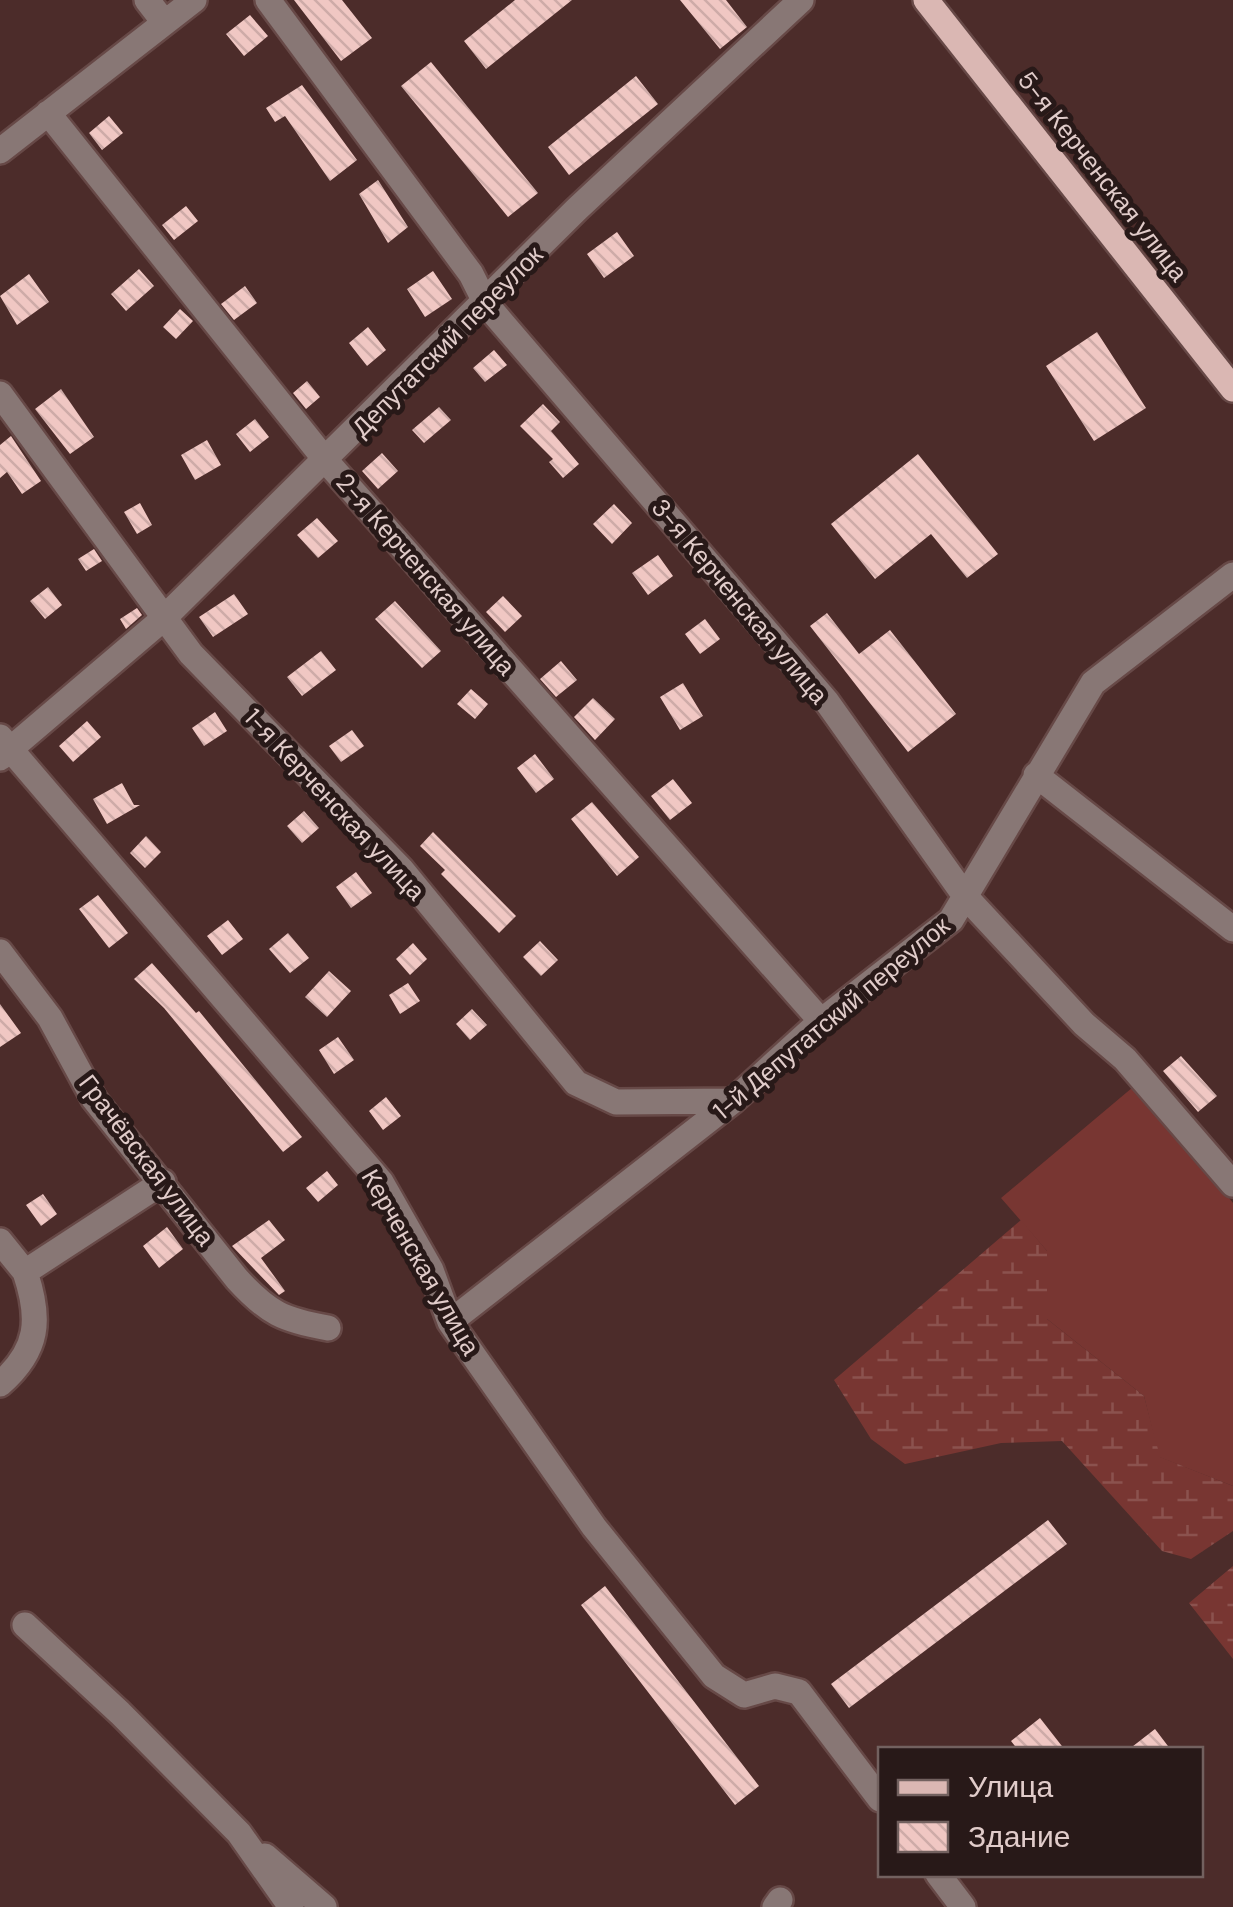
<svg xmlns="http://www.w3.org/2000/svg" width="1233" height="1907" font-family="'DM Sans',sans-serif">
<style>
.grass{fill:#783632}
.wetland{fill:url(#wetland-marsh)}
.building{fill:url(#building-back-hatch)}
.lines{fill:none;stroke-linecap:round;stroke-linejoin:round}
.minor-casing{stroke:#674947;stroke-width:30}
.major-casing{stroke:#674947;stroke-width:30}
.minor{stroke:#887775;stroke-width:25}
.major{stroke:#dab7b3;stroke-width:25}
.labels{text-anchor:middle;stroke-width:10;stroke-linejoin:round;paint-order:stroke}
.street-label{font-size:25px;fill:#e1ccca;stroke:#281918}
</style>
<defs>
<pattern id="wetland-marsh" width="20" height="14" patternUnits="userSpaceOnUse" patternTransform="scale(2.5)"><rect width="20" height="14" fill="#783632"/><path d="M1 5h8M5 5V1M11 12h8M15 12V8" fill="none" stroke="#8b524e"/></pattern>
<pattern id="building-back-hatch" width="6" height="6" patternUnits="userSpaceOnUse" patternTransform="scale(2.5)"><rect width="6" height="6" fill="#f0c7c3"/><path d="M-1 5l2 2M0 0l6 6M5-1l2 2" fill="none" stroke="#ceaba8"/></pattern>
</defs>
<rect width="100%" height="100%" fill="#4c2c2a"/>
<path class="grass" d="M 1139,1082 L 1233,1203 L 1233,1486 L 1159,1457 L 1144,1396 L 1047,1319 L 1047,1251 L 1001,1198 Z"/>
<path class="wetland" d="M 1021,1220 L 1047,1251 L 1047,1319 L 1144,1396 L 1160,1457 L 1233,1486 L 1233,1531 L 1191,1559 L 1162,1551 L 1062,1441 L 1001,1443 L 905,1464 L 871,1439 L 834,1380 Z
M 1233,1566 L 1233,1659 L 1189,1603 Z"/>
<path class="building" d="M 294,0 L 342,0 L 372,38 L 341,61 Z
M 515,0 L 572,0 L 486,69 L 464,41 Z
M 680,0 L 726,0 L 747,27 L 720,49 Z
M 250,15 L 268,36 L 244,56 L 226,34 Z
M 431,62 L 538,193 L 508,217 L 401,86 Z
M 636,76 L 658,104 L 569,175 L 548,147 Z
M 302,85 L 357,160 L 330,181 L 285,116 L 275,122 L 266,108 Z
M 109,116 L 123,133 L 102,150 L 89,133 Z
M 378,180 L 408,227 L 388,243 L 359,194 Z
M 186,206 L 198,221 L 174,240 L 162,225 Z
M 617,232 L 634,256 L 604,278 L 587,254 Z
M 139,269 L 154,286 L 126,311 L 111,294 Z
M 433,271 L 452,299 L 425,317 L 407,289 Z
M 29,274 L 49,302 L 17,325 L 0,296 Z
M 245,286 L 257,303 L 234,320 L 221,304 Z
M 180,309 L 193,321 L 176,339 L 163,327 Z
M 368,327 L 386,350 L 367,366 L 349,343 Z
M 1097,332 L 1146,408 L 1094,441 L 1046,366 Z
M 494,350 L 507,365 L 485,382 L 473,368 Z
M 307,381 L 320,397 L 306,409 L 293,393 Z
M 61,389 L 94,437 L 70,454 L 35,409 Z
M 543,404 L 560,422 L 551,431 L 579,464 L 563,478 L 549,462 L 553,459 L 520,426 Z
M 439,407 L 451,420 L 424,443 L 412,430 Z
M 255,419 L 269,437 L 250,452 L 236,434 Z
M 11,436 L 41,481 L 22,494 L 7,472 L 0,478 L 0,445 Z
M 207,440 L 221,465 L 195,480 L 181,455 Z
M 382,453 L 398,471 L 378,489 L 362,471 Z
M 918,454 L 998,554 L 967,578 L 931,534 L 875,579 L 831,524 Z
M 140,503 L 152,525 L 137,534 L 124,512 Z
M 614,504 L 632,523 L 612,544 L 593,524 Z
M 317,518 L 338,541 L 318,558 L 297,535 Z
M 94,549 L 102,561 L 86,571 L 78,559 Z
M 658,555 L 673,576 L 648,595 L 632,573 Z
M 48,587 L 62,605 L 45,619 L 30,601 Z
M 234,594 L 248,614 L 213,637 L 199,617 Z
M 503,596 L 522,616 L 505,632 L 486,612 Z
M 395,601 L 441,651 L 422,668 L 375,619 Z
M 137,608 L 142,615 L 126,629 L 120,619 Z
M 827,613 L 859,654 L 890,630 L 956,714 L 908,752 L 810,626 Z
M 705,619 L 720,639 L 700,654 L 685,634 Z
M 321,651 L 336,670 L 302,696 L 287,677 Z
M 561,661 L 577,680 L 556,697 L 540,679 Z
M 683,683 L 703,716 L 680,730 L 660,697 Z
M 471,689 L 488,704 L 475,719 L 457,704 Z
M 593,698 L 615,719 L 595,740 L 574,717 Z
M 215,712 L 227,731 L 204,746 L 192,728 Z
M 87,721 L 101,737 L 73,762 L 59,746 Z
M 352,730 L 364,746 L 341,762 L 329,746 Z
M 535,754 L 554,779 L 536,793 L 517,768 Z
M 673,779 L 692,803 L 670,820 L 651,796 Z
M 122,783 L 134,805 L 140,805 L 107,824 L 93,799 Z
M 592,802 L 639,857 L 617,876 L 571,819 Z
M 304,811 L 319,828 L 302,843 L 287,826 Z
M 433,832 L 516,916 L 499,933 L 441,874 L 445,870 L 420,846 Z
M 146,836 L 161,852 L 145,868 L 130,853 Z
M 356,872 L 372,893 L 351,908 L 336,887 Z
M 98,895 L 128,933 L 109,948 L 79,909 Z
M 228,920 L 243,939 L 222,955 L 207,936 Z
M 288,933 L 309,958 L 290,973 L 269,949 Z
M 540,941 L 558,960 L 541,976 L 523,957 Z
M 413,943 L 427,959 L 410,975 L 396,959 Z
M 152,963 L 196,1013 L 199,1011 L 302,1137 L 283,1152 L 164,1008 L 134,979 Z
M 329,971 L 351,991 L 327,1017 L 305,997 Z
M 408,983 L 420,1001 L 400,1014 L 389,995 Z
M 0,1004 L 21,1033 L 0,1047 Z
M 472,1009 L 487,1025 L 470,1040 L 456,1024 Z
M 338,1037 L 354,1060 L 334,1074 L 319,1050 Z
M 1181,1056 L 1217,1096 L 1198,1112 L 1163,1071 Z
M 386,1097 L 401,1116 L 383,1130 L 369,1111 Z
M 327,1171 L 338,1185 L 318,1202 L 306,1188 Z
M 43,1194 L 57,1214 L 41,1226 L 26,1205 Z
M 269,1220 L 285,1240 L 261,1258 L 285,1291 L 279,1295 L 232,1246 Z
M 167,1227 L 183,1249 L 159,1268 L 143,1246 Z
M 1048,1520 L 1067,1544 L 849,1708 L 831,1684 Z
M 605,1586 L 759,1786 L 735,1805 L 581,1605 Z
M 1040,1718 L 1065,1750 L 1018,1750 L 1011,1741 Z
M 1155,1729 L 1171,1750 L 1128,1750 Z"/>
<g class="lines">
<g class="minor-casing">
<path id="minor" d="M 147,0 L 164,22
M 268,0 L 471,274 L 486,304 L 827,702 L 965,896 L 1084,1024 L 1125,1059 L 1233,1184
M 48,113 L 327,462 L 821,1021
M 0,151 L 194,0
M 0,394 L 191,654 L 401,869 L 576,1083 L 616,1102 L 733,1101
M 0,737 L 381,1182 L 431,1270 L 450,1322 L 594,1527 L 714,1676 L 744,1695 L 775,1686 L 799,1692 L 880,1799
M 0,758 L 163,619 L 577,209 L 801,0
M 1036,775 L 1233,929
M 0,952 L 50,1018 L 94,1099 L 237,1279 C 268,1313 283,1320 328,1328
M 0,1241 L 25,1272
M 450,1322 L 733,1101 L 821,1021 L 951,920 L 1093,683 L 1233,575
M 0,1384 C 39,1350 41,1319 25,1272 L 163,1182
M 25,1625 L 120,1713 L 239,1833 L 291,1907
M 265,1856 L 324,1907
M 938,1874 L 963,1907
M 775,1907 L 780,1900"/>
</g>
<g class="major-casing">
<path id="major" d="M 926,0 L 1233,389"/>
</g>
<use href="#minor" class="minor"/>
<use href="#major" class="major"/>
</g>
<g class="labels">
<g class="street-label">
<text transform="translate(1103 176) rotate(52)" y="9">5-я Керченская улица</text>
<text transform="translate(447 341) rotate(-45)" y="9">Депутатский переулок</text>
<text transform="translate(426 574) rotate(49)" y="9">2-я Керченская улица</text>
<text transform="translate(740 601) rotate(50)" y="9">3-я Керченская улица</text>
<text transform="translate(335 804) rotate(47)" y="9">1-я Керченская улица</text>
<text transform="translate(831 1018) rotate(-40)" y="9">1-й Депутатский переулок</text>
<text transform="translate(147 1160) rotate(53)" y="9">Грачёвская улица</text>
<text transform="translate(421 1262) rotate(60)" y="9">Керченская улица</text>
</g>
</g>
<rect x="878" y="1747" width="325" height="130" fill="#281918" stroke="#72615f" stroke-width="2.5"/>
<rect x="898" y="1780" width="50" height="15" fill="#dab7b3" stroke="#72615f" stroke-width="2.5"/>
<text x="968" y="1797" font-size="30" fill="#e1ccca">Улица</text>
<rect x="898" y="1822" width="50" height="30" fill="url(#building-back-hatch)" stroke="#72615f" stroke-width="2.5"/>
<text x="968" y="1847" font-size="30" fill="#e1ccca">Здание</text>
</svg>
